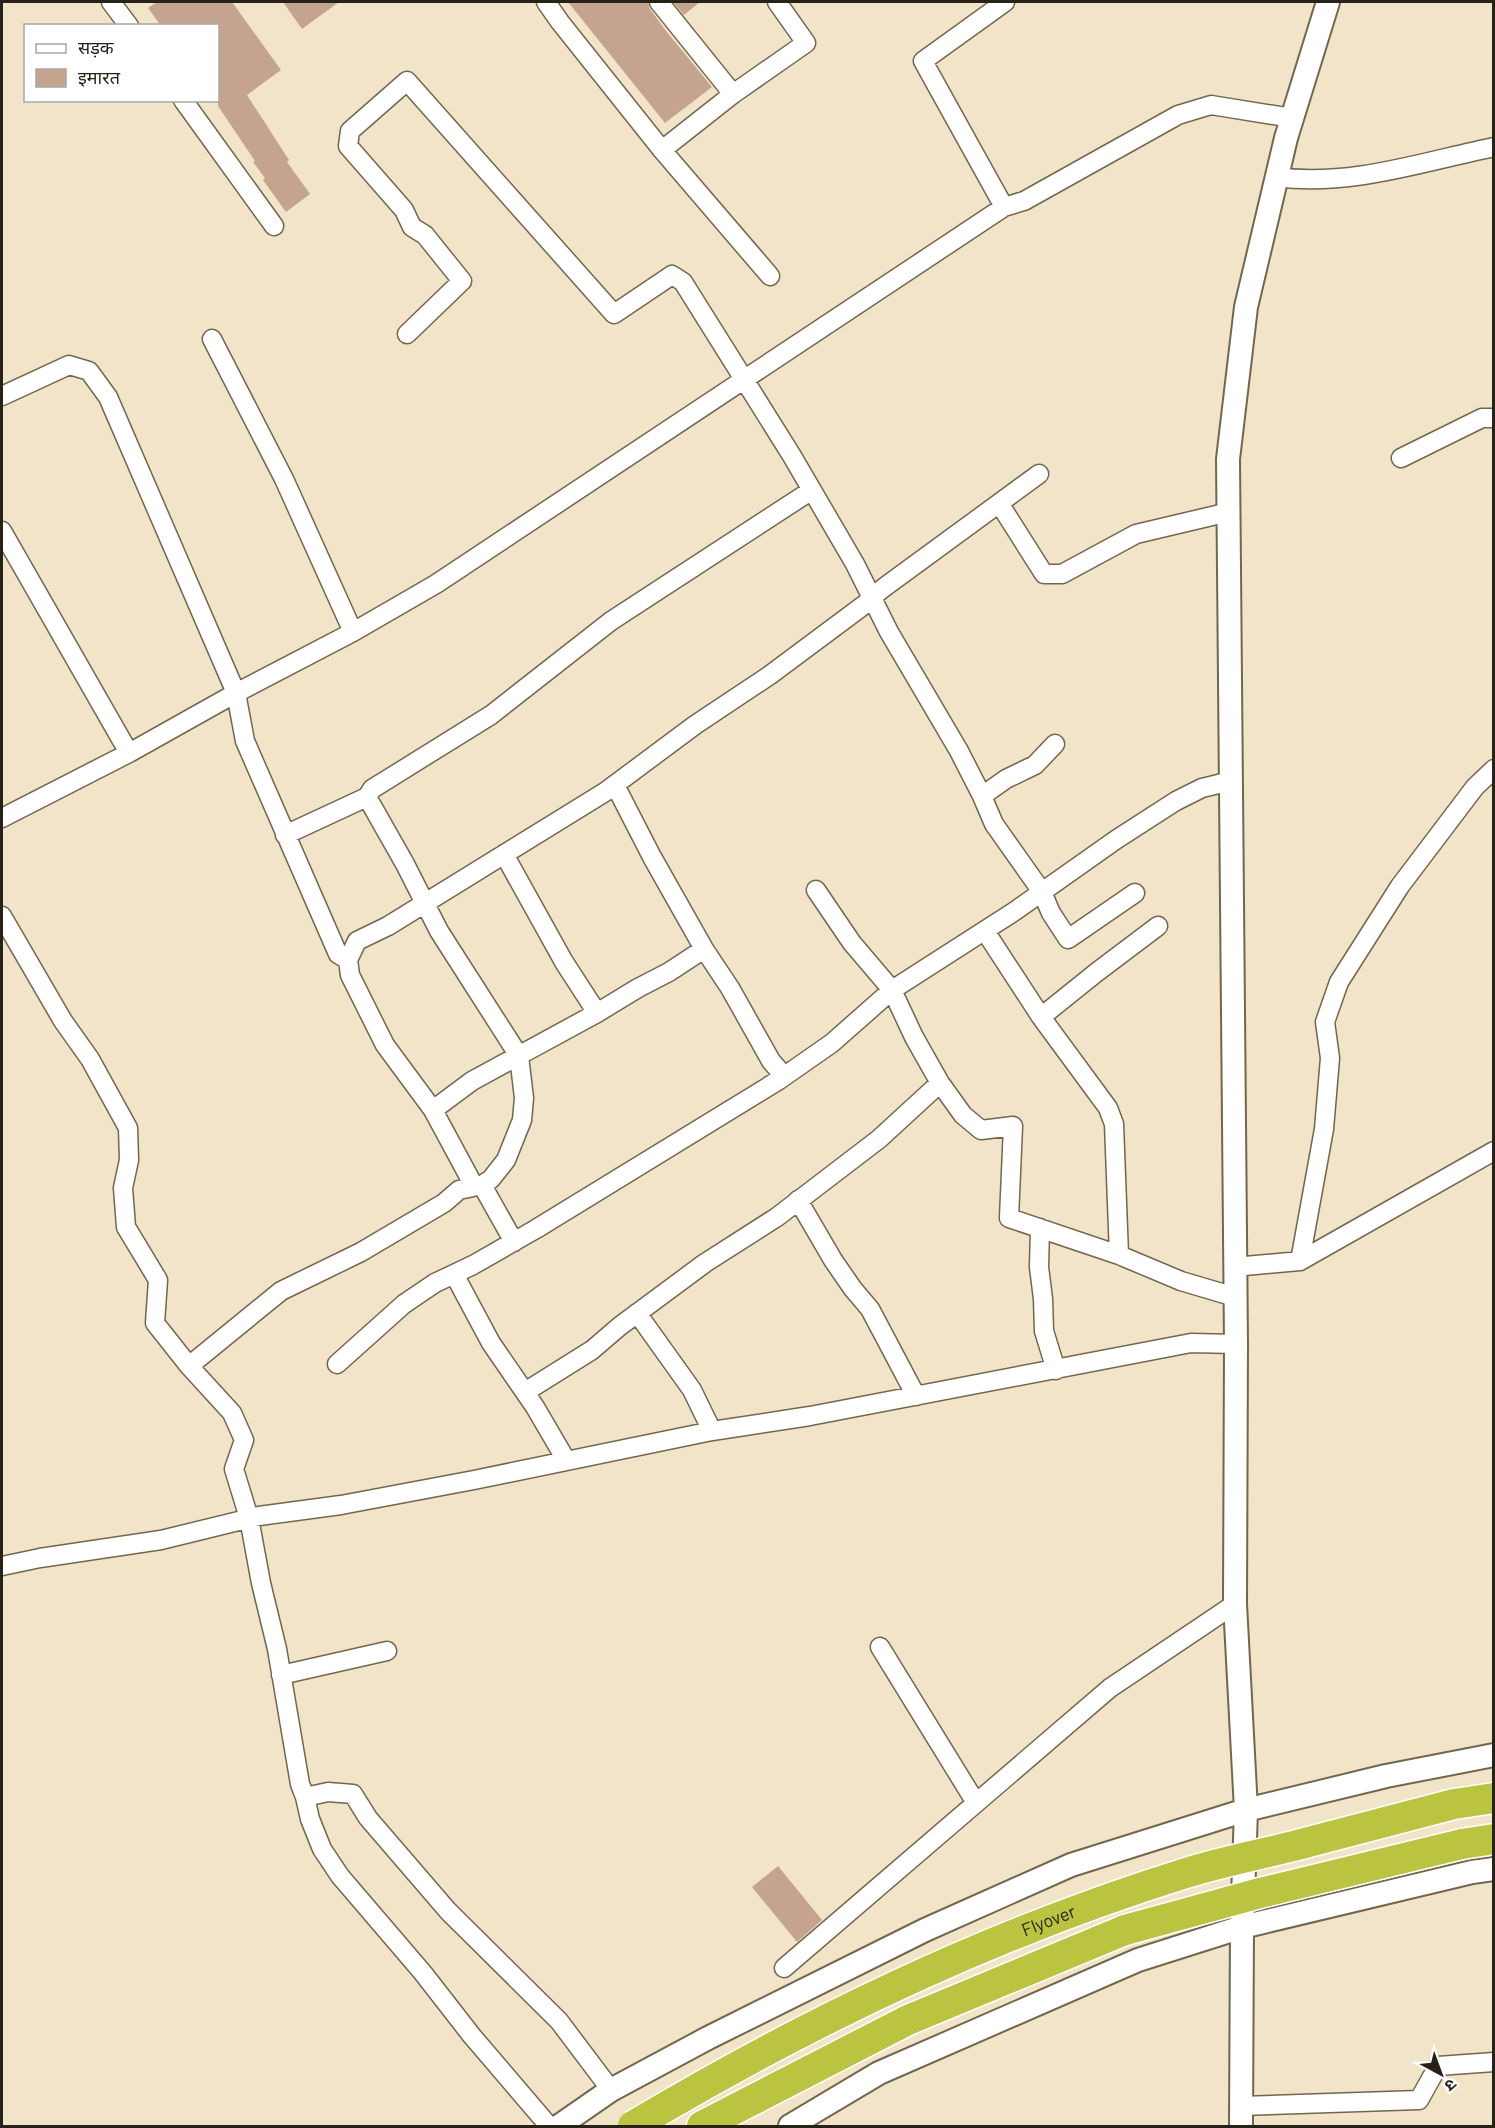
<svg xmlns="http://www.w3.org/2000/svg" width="1495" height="2128" font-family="Barlow,'Noto Sans Devanagari',sans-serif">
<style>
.building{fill:#c5a48f}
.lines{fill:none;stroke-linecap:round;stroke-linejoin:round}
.minor-casing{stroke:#72664d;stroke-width:21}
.tertiary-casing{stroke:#72664d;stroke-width:26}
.trunk-casing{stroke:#fff;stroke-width:33}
.minor{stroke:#fff;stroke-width:18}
.tertiary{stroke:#fff;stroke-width:22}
.trunk{stroke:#bac440;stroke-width:30}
.trunk-bridge-casing{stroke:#fff;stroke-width:33;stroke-linecap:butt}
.trunk-bridge{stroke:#bac440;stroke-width:30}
.labels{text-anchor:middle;stroke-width:4.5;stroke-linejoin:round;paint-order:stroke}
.street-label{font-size:18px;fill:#272217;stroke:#fff}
</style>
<rect width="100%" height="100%" fill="#f2e4c8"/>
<path class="building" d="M 157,2 L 232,2 L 281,70 L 247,95 L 289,160 L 287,162 L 310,194 L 286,212 L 263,180 L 265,178 L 253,162 L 255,161 L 218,106 L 218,26 L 161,26 L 148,8 Z
M 283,2 L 339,2 L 302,29 Z
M 568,2 L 648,2 L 650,9 L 666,31 L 712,87 L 665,123 Z
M 673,2 L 700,2 L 684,15 Z
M 778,1866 L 822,1920 L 797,1942 L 752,1887 Z"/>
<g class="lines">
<g class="minor-casing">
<path id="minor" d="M 111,2 L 129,26
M 546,2 L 560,22 L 662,150 L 770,276
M 659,2 L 733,94
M 183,100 L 274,226
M 662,150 L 733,94 L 806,43 L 777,2
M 1276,177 C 1350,187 1422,162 1494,147
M 1004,207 L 923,61 L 1005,2
M 407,334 L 462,281 L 425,235 L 412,227 L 404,210 L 348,146 L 350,131 L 407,81 L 614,314 L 672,275 L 683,282 L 792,456 L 855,564 L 889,632 L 959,751 L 982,796 L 994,824 L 1042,892 L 1051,913 L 1068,939 L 1135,893
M 212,339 L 284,479 L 353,632
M 2,396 L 69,365 L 89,371 L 108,397 L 236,693 L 245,741 L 338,954 L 348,960
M 1401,458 L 1482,418 L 1494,418
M 999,503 L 1044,574 L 1062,574 L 1136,534 L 1229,512
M 2,531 L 129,753
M 615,785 L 652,857 L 704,949 L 730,988 L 771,1061 L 784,1076
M 982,796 L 1006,779 L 1035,765 L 1055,744
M 2,818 L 129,753 L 236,693 L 353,632 L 436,584 L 1004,207 L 1024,201 L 1178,115 L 1211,105 L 1292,118
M 285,835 L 367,797 L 372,789 L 491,715 L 611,621 L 812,490
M 504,854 L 564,962 L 597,1013
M 816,890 L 852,943 L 892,990 L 914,1037 L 940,1083 L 963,1115 L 981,1130 L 1013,1126 L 1009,1218 L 1119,1255 L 1181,1281 L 1235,1297
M 2,916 L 63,1021 L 90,1059 L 128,1128 L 129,1160 L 123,1188 L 126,1227 L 158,1280 L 155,1323 L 189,1366 L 232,1413 L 244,1440 L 234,1469 L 249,1518 L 261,1583 L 277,1649 L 300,1784 L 305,1797 L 310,1819 L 322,1849 L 340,1876 L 423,1973 L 472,2036 L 549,2126
M 985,931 L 1041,1017 L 1108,1108 L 1114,1124 L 1119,1255
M 1041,1017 L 1097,972 L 1158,926
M 433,1110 L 472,1081 L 597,1013 L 638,988 L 669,972 L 704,949
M 482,1185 L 514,1242
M 474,1186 L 433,1110 L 385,1045 L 350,975 L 348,960 L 357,941 L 388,926 L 605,792 L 695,725 L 770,675 L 868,602 L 872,597 L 886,586 L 1039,474
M 798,1200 L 833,1260 L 853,1289 L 870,1309 L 916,1396
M 1040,1228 L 1039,1267 L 1043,1299 L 1044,1331 L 1056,1370
M 1300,1261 L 1324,1129 L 1330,1058 L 1325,1022 L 1339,982 L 1400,886 L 1475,787 L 1494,769
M 1234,1267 L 1300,1261 L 1494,1151
M 454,1274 L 491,1343 L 535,1407 L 566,1460
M 637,1313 L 692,1390 L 712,1431
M 337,1364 L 404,1304 L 435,1283 L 473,1265 L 536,1229 L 779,1080 L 832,1043 L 892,990 L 1015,911 L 1117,839 L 1176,801 L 1202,788 L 1231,781
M 189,1366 L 281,1291 L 361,1252 L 444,1203 L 459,1190 L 482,1185 L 491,1179 L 506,1160 L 522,1120 L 524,1098 L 519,1056 L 439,931 L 405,864 L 367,797
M 525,1392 L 592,1350 L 620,1326 L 705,1263 L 777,1217 L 879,1139 L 940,1083
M 2,1566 L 40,1558 L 161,1540 L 259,1516 L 341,1505 L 474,1480 L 712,1431 L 810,1416 L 1191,1343 L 1236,1344
M 880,1647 L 976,1803
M 281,1675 L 387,1651
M 305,1797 L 328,1792 L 353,1794 L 368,1818 L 448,1911 L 559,2021 L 611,2090
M 784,1968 L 1110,1688 L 1235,1604
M 1241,2106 L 1419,2100 L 1438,2066 L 1494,2062"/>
</g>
<g class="tertiary-casing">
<path id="tertiary" d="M 559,2126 L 611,2090 L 708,2038 L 925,1930 L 1071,1865 L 1246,1810 L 1386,1776 L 1494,1755
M 790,2126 L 879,2073 L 1138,1960 L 1242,1927 L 1472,1872 L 1494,1869
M 1241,2126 L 1242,1927 L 1246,1810 L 1235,1604 L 1236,1344 L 1228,459 L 1246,307 L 1286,138 L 1328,2"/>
</g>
<g class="trunk-casing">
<path id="trunk" d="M 1301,1844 L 1454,1804 L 1494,1798
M 1462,1844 L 1494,1839
M 702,2126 L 908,2020 L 1125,1930"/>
</g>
<use href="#minor" class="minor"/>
<use href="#tertiary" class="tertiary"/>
<use href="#trunk" class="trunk"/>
<g class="trunk-bridge-casing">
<g id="trunk-bridge">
<path d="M 1125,1930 L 1260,1893 L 1462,1844"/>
<path id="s1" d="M 633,2126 C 807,2022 993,1933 1186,1873 C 1224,1861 1263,1854 1301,1844"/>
</g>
</g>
<use href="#trunk-bridge" class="trunk-bridge"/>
</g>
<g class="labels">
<g class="street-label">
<text dy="6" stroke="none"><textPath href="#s1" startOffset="464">Flyover</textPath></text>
</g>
</g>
<rect width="1495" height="2128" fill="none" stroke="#272217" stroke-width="6"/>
<rect x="24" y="24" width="195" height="78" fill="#ffffff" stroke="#a9a7a2" stroke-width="1.5"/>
<rect x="36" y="44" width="30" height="9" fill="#ffffff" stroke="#a9a7a2" stroke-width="1.5"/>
<text x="78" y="54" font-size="18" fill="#272217">सड़क</text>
<rect x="36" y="69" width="30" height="18" fill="#c5a48f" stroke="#a9a7a2" stroke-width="1.5"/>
<text x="78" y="84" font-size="18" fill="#272217">इमारत</text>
<g transform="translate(1441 2074) rotate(139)" stroke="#ffffff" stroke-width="4.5" paint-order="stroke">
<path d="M0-4.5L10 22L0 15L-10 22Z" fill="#272217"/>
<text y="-9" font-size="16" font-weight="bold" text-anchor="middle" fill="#272217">उ</text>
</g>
</svg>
